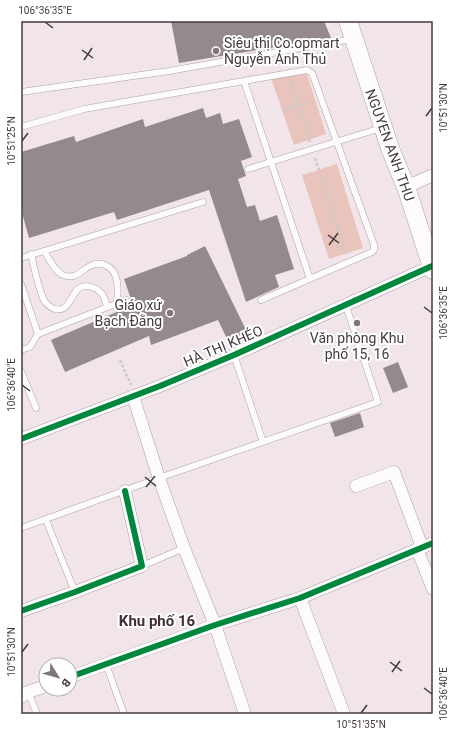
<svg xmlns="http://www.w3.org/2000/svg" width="454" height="735" font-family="Roboto,sans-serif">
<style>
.green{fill:#e9c4bc}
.building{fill:#948a8c}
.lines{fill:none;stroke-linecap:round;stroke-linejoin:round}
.lane-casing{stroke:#aba1a4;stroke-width:7}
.street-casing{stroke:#aba1a4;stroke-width:13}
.secondary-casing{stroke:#aba1a4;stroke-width:19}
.path{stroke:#cdc9ca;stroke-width:2.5;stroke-dasharray:3 2;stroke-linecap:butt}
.lane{stroke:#fdfbfc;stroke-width:6}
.street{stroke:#fdfbfc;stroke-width:12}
.secondary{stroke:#fdfbfc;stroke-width:18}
.cycleway-casing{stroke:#fff;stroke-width:8}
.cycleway{stroke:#00873e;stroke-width:6}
.ticks{fill:none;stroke:#443a3d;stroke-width:1.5}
.poi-dot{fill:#817679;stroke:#fff;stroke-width:1.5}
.labels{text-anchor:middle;stroke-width:4;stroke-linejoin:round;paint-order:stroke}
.poi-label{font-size:14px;fill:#443a3d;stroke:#fff;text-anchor:start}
.street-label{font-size:14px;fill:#443a3d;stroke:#fff}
.neighbourhood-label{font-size:15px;font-weight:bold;fill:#422f36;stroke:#fff}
.neatline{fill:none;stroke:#443a3d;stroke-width:1.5}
.ticks-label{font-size:10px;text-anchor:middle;fill:#443a3d}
</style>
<rect width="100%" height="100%" fill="#f2e5e9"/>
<path class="green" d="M 307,74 L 326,134 L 294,145 L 271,78 Z
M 337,164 L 363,248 L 329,259 L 302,175 Z"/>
<path class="building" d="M 171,21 L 324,21 L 331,38 L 179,63 Z
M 203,108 L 206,118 L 220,113 L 223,124 L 239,119 L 252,157 L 241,161 L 246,176 L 238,179 L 247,207 L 255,205 L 260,221 L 277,215 L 294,269 L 275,275 L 279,287 L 246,302 L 209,190 L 117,220 L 114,212 L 29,238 L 21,209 L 21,152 L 74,136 L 76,142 L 143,119 L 145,127 Z
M 205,246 L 247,332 L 228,341 L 218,320 L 151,345 L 149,336 L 65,372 L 51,340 L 133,305 L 124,279 L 187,256 L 187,255 Z
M 398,362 L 408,387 L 393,393 L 383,368 Z
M 360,413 L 364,427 L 335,437 L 330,423 Z"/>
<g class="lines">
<g class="lane-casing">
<path id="lane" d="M 244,81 L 310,279
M 21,92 L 169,71 L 352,39
M 21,127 L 84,109 L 307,70 L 312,73 L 374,245 L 374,250 L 372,252 L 261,300
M 248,169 L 381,128
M 44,251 C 49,258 54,271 63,275 C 75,280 81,271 90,266 C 95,263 100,263 105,265 C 120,271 118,290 117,303
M 31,254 C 34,267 39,292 45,302 C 48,305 51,308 55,309 C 69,313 71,294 79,288 C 86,283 98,288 103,295 C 105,299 106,304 107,307
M 21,258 L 203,202
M 21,284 L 38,334
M 21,350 L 30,347 L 38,334 L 126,300
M 234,355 L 263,442
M 21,371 L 36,408
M 46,520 L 75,592
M 21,528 L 159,478 L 378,402 L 346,306
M 142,566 L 184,548
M 106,664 L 124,714
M 28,692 L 37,714"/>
</g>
<g class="street-casing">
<path id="street" d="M 406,187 L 433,175
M 133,396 L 159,478 L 184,548 L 215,625 L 245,714
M 21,439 L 160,386 L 234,355 L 432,266
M 356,486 L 394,472 L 422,547
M 417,549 L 433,589
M 300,598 L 344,714
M 21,611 L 75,592 L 142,566 L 125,491
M 70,677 L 215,625 L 300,598 L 433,543
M 21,697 L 28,692 L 46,686"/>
</g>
<g class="secondary-casing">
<path id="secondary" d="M 348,21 L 391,151 L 406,187 L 433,270"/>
</g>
<path class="path" d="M 291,82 L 310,142
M 282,110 L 312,101
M 315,158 L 346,254
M 120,360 L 131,385"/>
<use href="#lane" class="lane"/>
<use href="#street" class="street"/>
<use href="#secondary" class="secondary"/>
<g class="cycleway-casing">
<path id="cycleway" d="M 21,439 L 160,386 L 234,355 L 432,266
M 21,611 L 75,592 L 142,566 L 125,491
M 70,677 L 215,625 L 300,598 L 433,543"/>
</g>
<use href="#cycleway" class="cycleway"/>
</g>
<path class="ticks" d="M 45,22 L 53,28M 82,50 L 93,58M 84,60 L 92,48M 426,116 L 432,108M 22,141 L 28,133M 328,235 L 339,243M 329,245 L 338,233M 424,307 L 432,313M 22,385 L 30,391M 145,477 L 156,486M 146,487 L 155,476M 22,652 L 28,644M 390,662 L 402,671M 392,672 L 400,661M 424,688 L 432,694M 361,713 L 367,705"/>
<g class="poi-dot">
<circle cx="216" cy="51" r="4"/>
<circle cx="170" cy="313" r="4"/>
<circle cx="357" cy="323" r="4"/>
</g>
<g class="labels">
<g class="poi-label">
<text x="224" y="48">Siêu thị Co.opmart<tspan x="224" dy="16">Nguyễn Ảnh Thủ</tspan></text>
<text x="162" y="310" text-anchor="end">Giáo xứ<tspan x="162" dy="16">Bạch Đằng</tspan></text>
<text x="357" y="343" text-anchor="middle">Văn phòng Khu<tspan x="357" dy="16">phố 15, 16</tspan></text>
</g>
<g class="street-label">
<text transform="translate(390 145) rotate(70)" y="5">NGUYEN ANH THU</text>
<text transform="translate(223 346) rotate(-23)" y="5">HÀ THỊ KHÉO</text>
</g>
<g class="neighbourhood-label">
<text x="157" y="626">Khu phố 16</text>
</g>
</g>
<rect width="454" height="735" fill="none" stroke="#ffffff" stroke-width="44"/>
<g transform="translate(58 677) rotate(127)"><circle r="19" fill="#ffffff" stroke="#b4b0b1"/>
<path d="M0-3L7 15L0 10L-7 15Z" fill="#817679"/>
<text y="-6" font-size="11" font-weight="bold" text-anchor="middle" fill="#443a3d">B</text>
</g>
<rect x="22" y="22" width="410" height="691" class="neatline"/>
<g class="ticks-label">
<text x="45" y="14">106°36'35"E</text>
<text transform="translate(443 108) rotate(-90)" y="4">10°51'30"N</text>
<text transform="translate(11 141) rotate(-90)" y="4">10°51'25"N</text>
<text transform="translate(443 313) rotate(-90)" y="4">106°36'35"E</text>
<text transform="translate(11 385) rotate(-90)" y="4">106°36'40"E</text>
<text transform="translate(11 652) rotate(-90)" y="4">10°51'30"N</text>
<text transform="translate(443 694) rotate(-90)" y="4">106°36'40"E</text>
<text x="361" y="728">10°51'35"N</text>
</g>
</svg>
